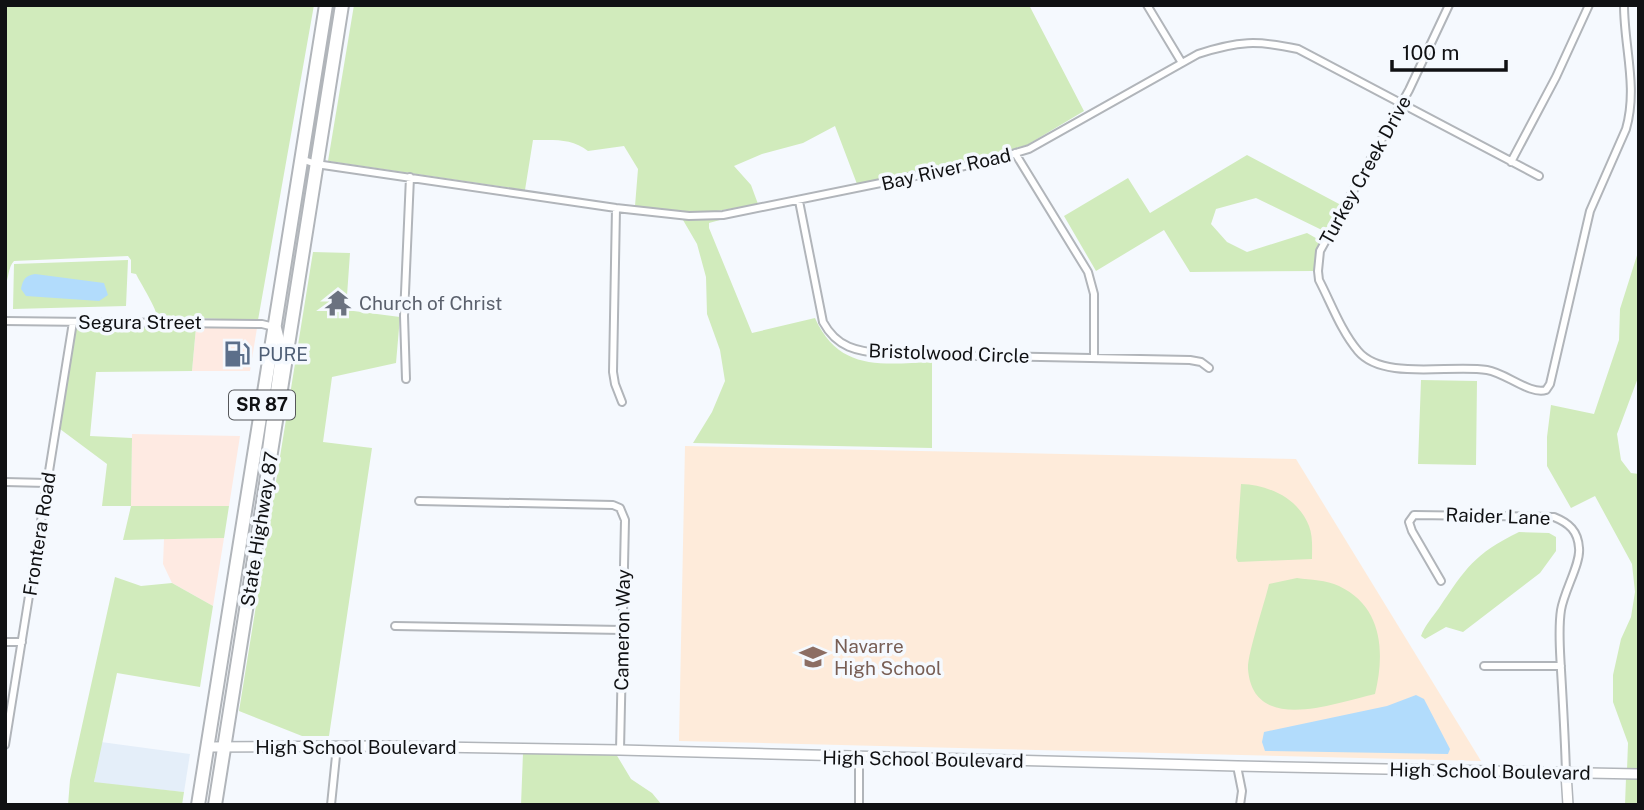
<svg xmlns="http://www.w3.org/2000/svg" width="1644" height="810" font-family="'Public Sans',sans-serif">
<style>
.commercial{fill:#feeae2}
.built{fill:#e4eef9}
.education{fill:#feebda}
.green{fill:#d1ebbc}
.water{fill:#b2dcfc}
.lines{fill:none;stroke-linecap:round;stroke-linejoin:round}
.street-casing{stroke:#b1b5ba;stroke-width:10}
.secondary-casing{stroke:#b1b5ba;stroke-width:12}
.highway-casing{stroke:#b1b5ba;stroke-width:16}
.street{stroke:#fff;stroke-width:6}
.secondary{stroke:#fff;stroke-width:9}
.highway{stroke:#fff;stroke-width:12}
.labels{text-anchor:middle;stroke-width:7;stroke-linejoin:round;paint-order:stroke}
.shield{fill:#f5f9fe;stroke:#55575a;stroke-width:2}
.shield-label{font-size:18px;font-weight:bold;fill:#101113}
.street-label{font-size:19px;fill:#101113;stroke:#f5f9fe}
.worship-label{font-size:19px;fill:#5b616d;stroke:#f5f9fe;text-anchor:start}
.service-label{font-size:19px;fill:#4e5e75;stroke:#f5f9fe;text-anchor:start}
.education-label{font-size:19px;fill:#785e54;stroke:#f5f9fe;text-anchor:start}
</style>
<rect width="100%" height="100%" fill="#f5f9fe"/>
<path class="commercial" d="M 196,327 L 257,328 L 250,371 L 192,371 Z
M 132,434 L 240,436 L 229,506 L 131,506 Z
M 224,538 L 213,606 L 172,583 L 163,564 L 164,539 Z"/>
<path class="built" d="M 101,742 L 190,754 L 184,792 L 94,783 Z"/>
<path class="education" d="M 685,446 L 1296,459 L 1481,761 L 679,741 Z"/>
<path class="green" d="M 5,5 L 314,5 L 258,320 L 157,317 C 157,309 141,284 136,274 L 131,273 L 131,260 L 128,256 L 14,261 C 8,267 9,278 5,286 Z
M 354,5 L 1029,5 L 1084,111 L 1027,145 L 988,156 L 857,184 L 835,126 L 803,143 L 762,154 L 734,166 L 751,185 L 758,204 L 705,213 L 635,206 L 638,169 L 624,146 L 588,151 C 572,138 554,140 533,140 L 525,190 L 328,161 Z
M 1247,155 L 1341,205 L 1326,232 L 1256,198 L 1216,209 L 1211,224 L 1227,242 L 1247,252 L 1307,233 L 1321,241 L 1317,248 L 1314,271 L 1190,272 L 1164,230 L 1096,271 L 1064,216 L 1128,178 L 1150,213 Z
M 683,220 L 720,220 L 709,223 L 709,228 L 752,333 L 815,318 C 839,372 883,364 932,362 L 932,448 L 693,443 L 712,412 L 725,381 L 720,350 L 707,314 L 706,277 L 697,244 Z
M 1639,249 L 1639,375 L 1617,434 L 1621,460 L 1631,473 L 1639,474 L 1639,770 L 1627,770 L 1628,743 L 1613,702 L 1613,675 L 1621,639 L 1631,617 L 1635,592 L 1632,564 L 1595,496 L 1571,508 L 1547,466 L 1547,437 L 1551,405 L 1594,414 L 1619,340 L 1620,309 Z
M 313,252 L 350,253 L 346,310 L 400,317 L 396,363 L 332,377 L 323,442 L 372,448 L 329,736 L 302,736 L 239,711 Z
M 128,260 L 126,306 L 13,309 L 14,264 Z
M 76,326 L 196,327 L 192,371 L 96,372 L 90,436 L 132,438 L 131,506 L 229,506 L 224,538 L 123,540 L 131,506 L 102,506 L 107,464 L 60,429 Z
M 1421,380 L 1477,381 L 1476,465 L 1418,464 Z
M 1241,484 C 1269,485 1298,498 1309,526 C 1313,536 1312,549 1312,559 L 1238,562 L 1236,558 Z
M 1519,532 L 1549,533 L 1556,537 L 1556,551 L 1540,573 L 1463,632 L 1446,627 L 1425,639 L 1421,636 C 1425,625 1432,618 1439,608 C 1466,568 1474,554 1519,532 Z
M 115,577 L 141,586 L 172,583 L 213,606 L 200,687 L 117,673 L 94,782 L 184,792 L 182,805 L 68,805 L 70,780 Z
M 1297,578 C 1311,580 1326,580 1339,586 C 1383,607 1385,653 1375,694 C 1335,703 1253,735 1248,669 C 1247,655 1265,602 1269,584 Z
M 523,753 L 616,754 L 631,779 L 652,793 L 662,805 L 521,805 Z
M 1626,778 L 1639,779 L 1639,805 L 1625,805 Z"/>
<path class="water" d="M 35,274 L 104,283 L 108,295 L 99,301 L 26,296 L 21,289 C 23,279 25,276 35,274 Z
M 1416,695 L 1424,699 L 1450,749 L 1448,754 L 1265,751 L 1262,742 L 1264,732 L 1387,706 Z"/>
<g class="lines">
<g class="street-casing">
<path id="street" d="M 1147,5 L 1182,63
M 1449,5 L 1409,90 L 1320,251 L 1318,271 L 1319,280 C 1331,303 1341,331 1358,351 C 1383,381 1451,364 1487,370 C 1506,373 1530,395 1546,390 L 1550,384 L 1590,211 L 1626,129 C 1638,87 1624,47 1624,5
M 1015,153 L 1088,272 L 1094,294 L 1094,356
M 301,159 L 316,164 L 616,208 L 689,216 L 723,215 L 989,161 L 1029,149 L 1198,54 C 1238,41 1257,40 1298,49 L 1539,176
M 1511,162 L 1556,77 L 1589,5
M 799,201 L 823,322 C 837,348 857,351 884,354 L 1190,360 L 1201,362 L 1209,368
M 616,208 L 613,372 L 615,384 L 622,402
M 5,321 L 262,324 L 278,328 L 281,340 L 266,450
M 406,379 L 404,316 L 410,177
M 5,482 L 47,483
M 419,501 L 613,505 L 620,508 L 625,520 L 620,750
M 1441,581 L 1412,531 L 1409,522 L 1414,515 L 1554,517 C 1569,523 1578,531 1579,548 C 1581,563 1564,591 1561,610 C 1558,629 1560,650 1561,670 C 1563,704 1565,739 1566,773
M 395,626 L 622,630
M 5,642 L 22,642
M 1484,666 L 1561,666
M 5,745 L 73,322
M 1237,766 L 1242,791 L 1240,805
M 331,805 L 337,746
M 859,805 L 859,757"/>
</g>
<g class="secondary-casing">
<path id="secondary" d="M 207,747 L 379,746 L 620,750 L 1237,766 L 1639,774
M 1566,773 L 1568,805"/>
</g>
<g class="highway-casing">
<path id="highway" d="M 198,805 L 326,5
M 215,805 L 342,5"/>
</g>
<use href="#street" class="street"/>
<use href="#secondary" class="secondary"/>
<use href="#highway" class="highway"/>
</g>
<defs>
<g id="temple-bare" transform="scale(2.1)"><path d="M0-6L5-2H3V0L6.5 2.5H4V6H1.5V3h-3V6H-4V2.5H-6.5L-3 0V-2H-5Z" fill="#6b7280" stroke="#f5f9fe" stroke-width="2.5" paint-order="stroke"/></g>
<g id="fuel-bare" transform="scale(2.1)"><path d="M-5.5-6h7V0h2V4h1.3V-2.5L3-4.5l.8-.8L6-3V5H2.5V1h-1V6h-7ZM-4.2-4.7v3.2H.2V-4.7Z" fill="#5c6f8a" stroke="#f5f9fe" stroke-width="2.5" paint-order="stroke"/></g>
<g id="school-bare" transform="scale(2.1)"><path d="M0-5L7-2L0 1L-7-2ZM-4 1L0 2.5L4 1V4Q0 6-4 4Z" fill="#8d6e63" stroke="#f5f9fe" stroke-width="2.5" paint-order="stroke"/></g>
</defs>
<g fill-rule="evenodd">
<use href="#temple-bare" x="338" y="303"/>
<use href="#fuel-bare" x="237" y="354"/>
<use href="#school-bare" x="813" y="657"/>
</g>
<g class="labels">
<rect class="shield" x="229" y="390.5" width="66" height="29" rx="5"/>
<g class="shield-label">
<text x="262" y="411">SR 87</text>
</g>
<g class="street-label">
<text transform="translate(946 169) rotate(-13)" y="7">Bay River Road</text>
<text transform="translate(1365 170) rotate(-61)" y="7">Turkey Creek Drive</text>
<text x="140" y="329">Segura Street</text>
<text transform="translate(949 353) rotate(2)" y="7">Bristolwood Circle</text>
<text transform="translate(1498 516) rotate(2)" y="7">Raider Lane</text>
<text transform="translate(259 529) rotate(-81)" y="7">State Highway 87</text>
<text transform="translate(39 534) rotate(-81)" y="7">Frontera Road</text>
<text transform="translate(622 630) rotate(-89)" y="7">Cameron Way</text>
<text x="356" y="754">High School Boulevard</text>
<text transform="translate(923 759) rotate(1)" y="7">High School Boulevard</text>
<text transform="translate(1490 771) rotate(1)" y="7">High School Boulevard</text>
</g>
<g class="worship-label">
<text x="359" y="310">Church of Christ</text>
</g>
<g class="service-label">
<text x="258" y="361">PURE</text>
</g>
<g class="education-label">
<text x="834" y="653">Navarre<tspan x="834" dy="22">High School</tspan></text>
</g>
</g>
<rect width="1644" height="810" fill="none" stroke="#101113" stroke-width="14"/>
<path d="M1392 60v10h114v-10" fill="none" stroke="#101113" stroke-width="3.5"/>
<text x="1402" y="60" font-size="21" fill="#101113" stroke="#f5f9fe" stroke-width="5" paint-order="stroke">100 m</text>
</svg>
